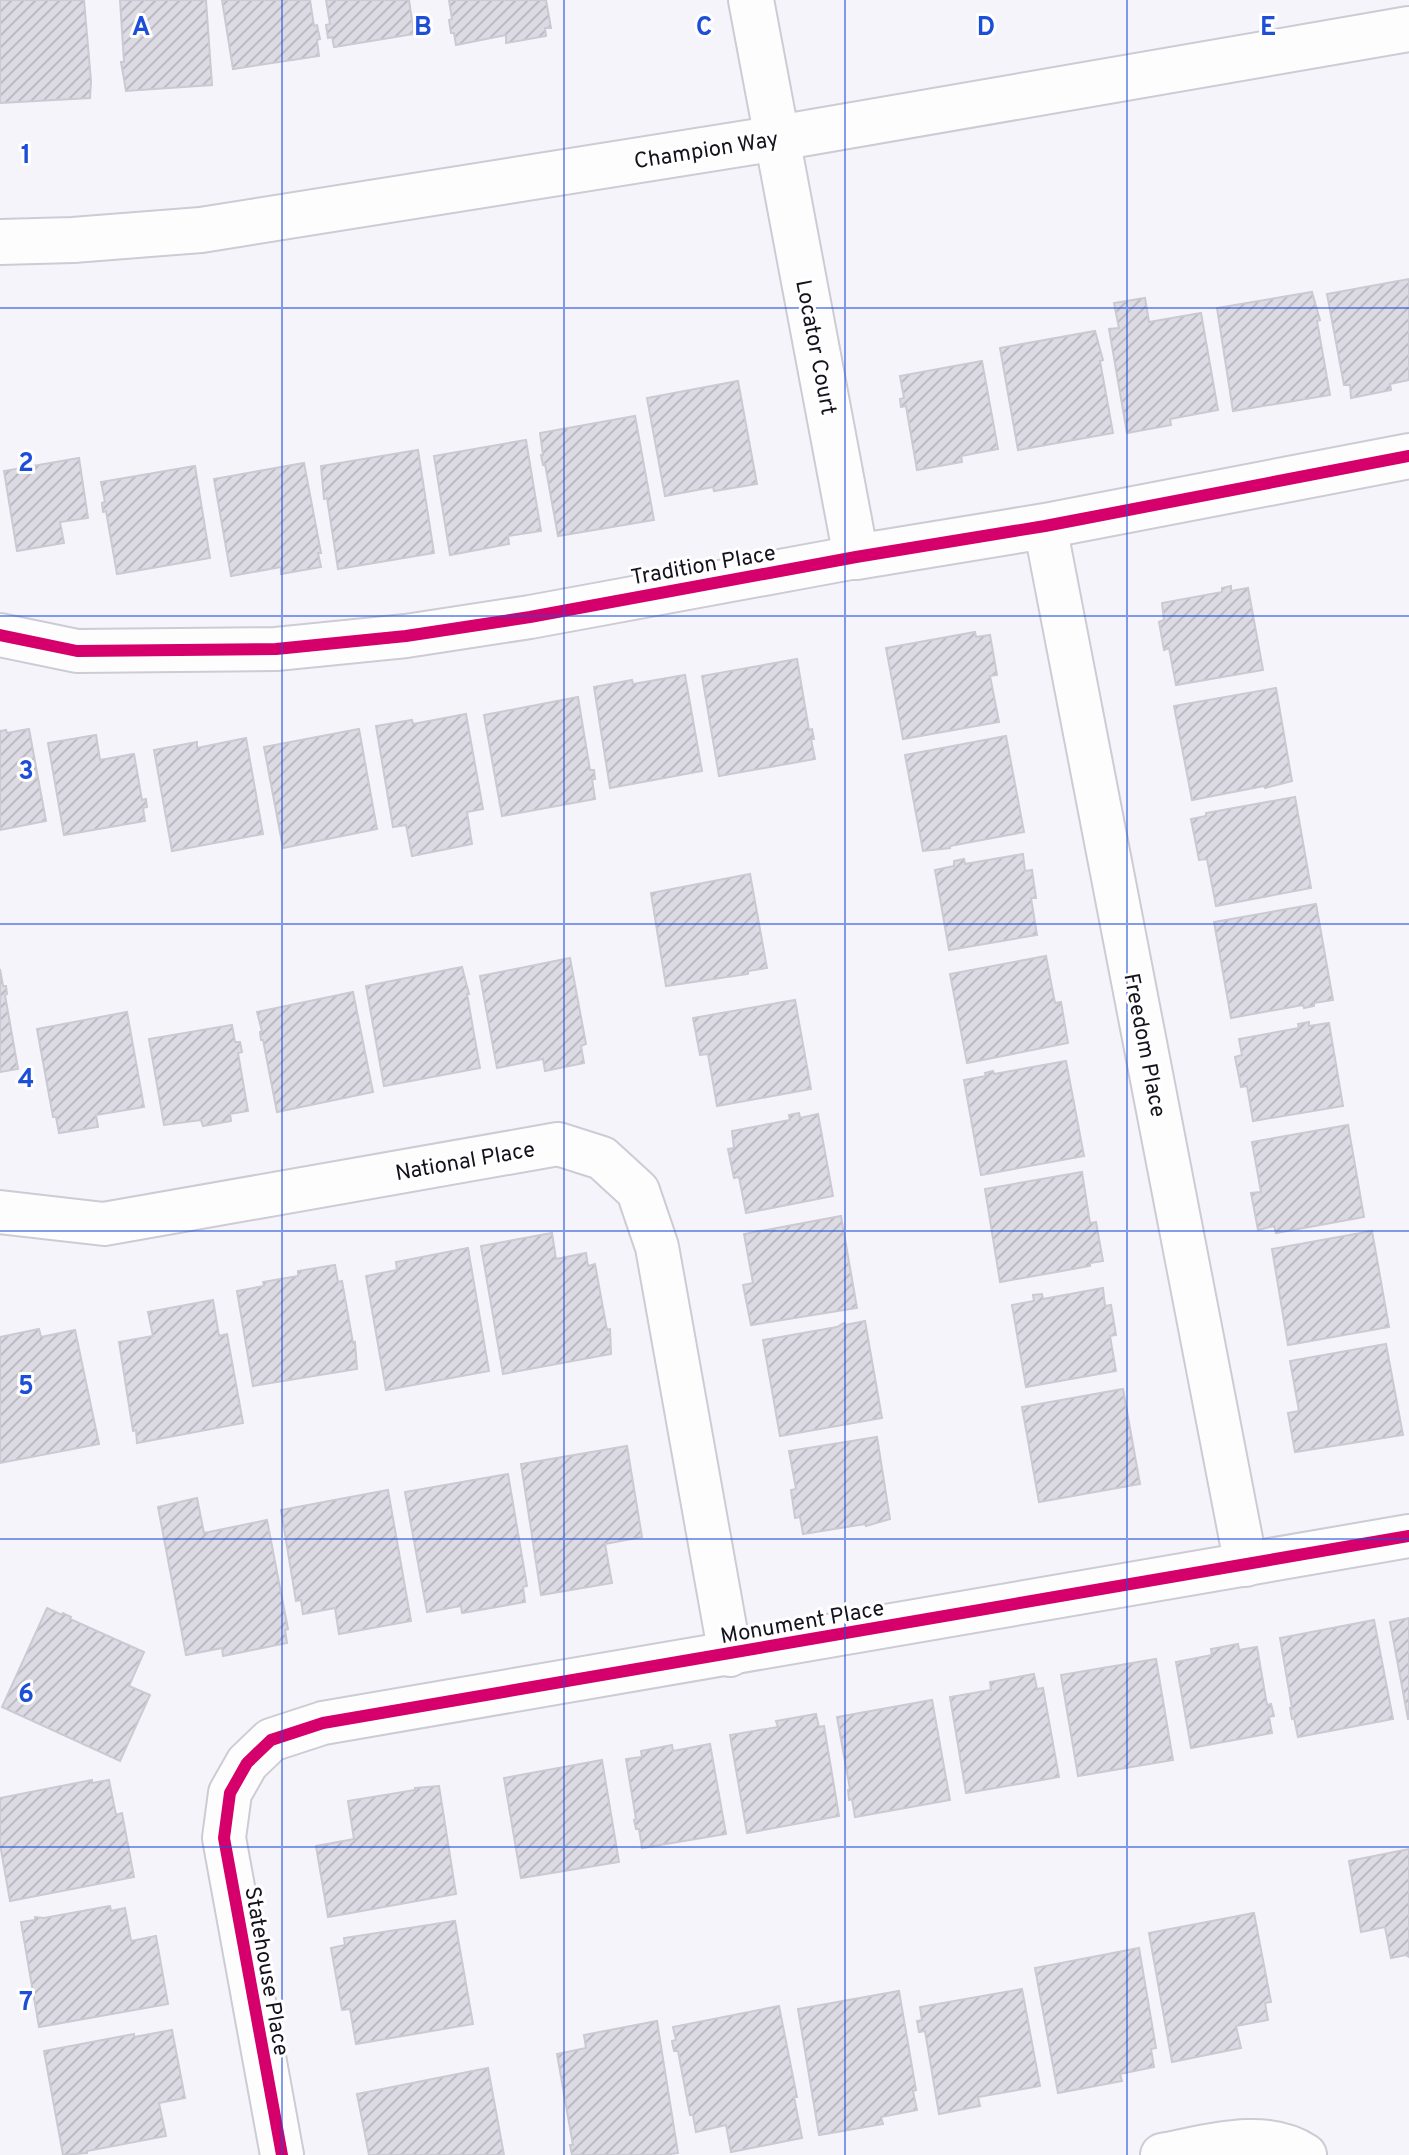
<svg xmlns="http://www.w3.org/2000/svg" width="1409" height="2155" font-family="Overpass,sans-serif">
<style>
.building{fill:url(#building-hatch);stroke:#cbc9d2;stroke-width:2}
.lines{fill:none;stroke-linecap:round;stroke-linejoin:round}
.street-casing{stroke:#cdcbd4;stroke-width:46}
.secondary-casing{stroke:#cdcbd4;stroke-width:48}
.street{stroke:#fefdfe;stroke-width:42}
.secondary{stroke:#fefdfe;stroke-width:44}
.cycleway-casing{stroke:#fff;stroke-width:17}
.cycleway{stroke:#d6006c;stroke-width:12}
.grid{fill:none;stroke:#1d4ed8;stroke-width:2;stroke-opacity:0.55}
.labels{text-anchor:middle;stroke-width:6;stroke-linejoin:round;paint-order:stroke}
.street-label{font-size:22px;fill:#14121d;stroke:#fff}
.grid-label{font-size:26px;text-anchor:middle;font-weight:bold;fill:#1d4ed8;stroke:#fff;stroke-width:6;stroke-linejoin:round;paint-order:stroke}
</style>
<defs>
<pattern id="building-hatch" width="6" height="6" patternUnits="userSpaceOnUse" patternTransform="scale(2)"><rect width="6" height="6" fill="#dcdbe4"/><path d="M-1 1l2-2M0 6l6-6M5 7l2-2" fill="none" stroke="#bcbbc3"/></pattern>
</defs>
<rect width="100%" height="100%" fill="#f5f4fb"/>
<path class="building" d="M 0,0 L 84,0 L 91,81 L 90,98 L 0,103 Z
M 120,0 L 206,0 L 212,85 L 126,91 L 121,62 L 124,62 Z
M 222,0 L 310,0 L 314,26 L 317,25 L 320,39 L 317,40 L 319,56 L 233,69 Z
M 326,0 L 409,0 L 414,34 L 334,47 L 332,37 L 328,38 L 326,25 L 330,24 Z
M 449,0 L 546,0 L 551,28 L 545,28 L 546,36 L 506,43 L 506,35 L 456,45 L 454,33 L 451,33 L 449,20 L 452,19 Z
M 1409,279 L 1409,380 L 1390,384 L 1391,390 L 1351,398 L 1350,385 L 1344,385 L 1327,294 Z
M 1312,292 L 1320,320 L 1317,321 L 1330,395 L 1233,411 L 1217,308 Z
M 1145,298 L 1149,322 L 1201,313 L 1218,410 L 1170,419 L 1171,425 L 1127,433 L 1109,329 L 1119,328 L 1114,303 Z
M 1095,331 L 1103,360 L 1100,361 L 1113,433 L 1018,450 L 1000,348 Z
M 982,361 L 998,449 L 961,456 L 962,462 L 917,470 L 906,406 L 901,407 L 900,399 L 904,398 L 900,376 Z
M 738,381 L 757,484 L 714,491 L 713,487 L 665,496 L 647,398 Z
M 635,416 L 654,520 L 558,536 L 545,464 L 543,465 L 541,455 L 543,455 L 540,433 Z
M 526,440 L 541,531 L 508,536 L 509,544 L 450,555 L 434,456 Z
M 418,450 L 434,553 L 338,569 L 327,498 L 324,499 L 321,466 Z
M 79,458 L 88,518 L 60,522 L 64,543 L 17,551 L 4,471 Z
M 304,463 L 321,553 L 318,553 L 321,567 L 281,574 L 281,567 L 231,576 L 214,479 Z
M 195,466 L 210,558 L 117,574 L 106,511 L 103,512 L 102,503 L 105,502 L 101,482 Z
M 1231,586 L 1231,591 L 1248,588 L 1263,670 L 1176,685 L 1169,648 L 1164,650 L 1159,622 L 1164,620 L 1162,603 L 1222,592 L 1222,588 Z
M 975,632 L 976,637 L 990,635 L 997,675 L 990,676 L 999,722 L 903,739 L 886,648 Z
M 797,659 L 809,730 L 812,729 L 814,739 L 811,739 L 815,759 L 719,776 L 702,676 Z
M 685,675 L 702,771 L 610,788 L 594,687 L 632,680 L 633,684 Z
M 1276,688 L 1292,781 L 1265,788 L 1264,786 L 1192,800 L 1174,706 Z
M 578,697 L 590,770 L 594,770 L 595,779 L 592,779 L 595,799 L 502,816 L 484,715 Z
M 466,714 L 483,809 L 467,812 L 472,844 L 412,856 L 406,825 L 393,827 L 376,726 L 412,720 L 413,724 Z
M 29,729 L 46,821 L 0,830 L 0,731 L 6,730 L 7,733 Z
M 359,729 L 377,829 L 283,848 L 264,747 Z
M 96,735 L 100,760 L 134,754 L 142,800 L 146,799 L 147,807 L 143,808 L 145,821 L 64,835 L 48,743 Z
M 1006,736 L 1024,832 L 950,846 L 950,848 L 923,851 L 905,755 Z
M 246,738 L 263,834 L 172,851 L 154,750 L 197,742 L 197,748 Z
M 1295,797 L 1311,888 L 1216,906 L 1207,859 L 1199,860 L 1191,819 L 1206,816 L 1206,813 Z
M 1023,854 L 1025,871 L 1032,870 L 1036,898 L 1031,898 L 1037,935 L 949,950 L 935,870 L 954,866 L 954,861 L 964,859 L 965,864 Z
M 750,874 L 767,968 L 748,971 L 748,974 L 666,986 L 651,893 Z
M 1316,904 L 1333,1000 L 1314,1003 L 1314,1006 L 1304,1008 L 1303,1005 L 1231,1018 L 1214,922 Z
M 1046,956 L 1055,1003 L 1061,1002 L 1068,1043 L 967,1063 L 950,974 Z
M 570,958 L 586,1044 L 581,1046 L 584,1063 L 545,1071 L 543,1059 L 497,1068 L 480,976 Z
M 462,967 L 469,994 L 467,994 L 480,1068 L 384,1086 L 366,986 Z
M 0,969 L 3,986 L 6,986 L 7,994 L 5,995 L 18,1069 L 0,1072 Z
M 353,992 L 373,1092 L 277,1112 L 263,1040 L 261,1040 L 260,1032 L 262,1031 L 257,1012 Z
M 795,1000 L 811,1089 L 717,1106 L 708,1054 L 700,1055 L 693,1018 Z
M 127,1012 L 144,1107 L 96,1115 L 98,1127 L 59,1133 L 56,1117 L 53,1117 L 37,1029 Z
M 1309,1022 L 1309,1026 L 1329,1023 L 1343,1106 L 1253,1121 L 1247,1086 L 1241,1087 L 1235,1057 L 1242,1055 L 1239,1039 L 1299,1028 L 1298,1024 Z
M 232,1025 L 235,1042 L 240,1042 L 242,1052 L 238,1053 L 248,1111 L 230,1114 L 231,1121 L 203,1126 L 201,1120 L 164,1125 L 149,1039 Z
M 1066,1061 L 1084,1156 L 981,1175 L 964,1080 L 986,1076 L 985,1073 L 993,1071 L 994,1074 Z
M 799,1113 L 800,1118 L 818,1114 L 833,1196 L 746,1213 L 739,1177 L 734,1178 L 728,1149 L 734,1148 L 732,1131 L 790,1120 L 789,1115 Z
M 1348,1125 L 1364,1217 L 1276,1233 L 1274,1226 L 1258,1230 L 1251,1193 L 1261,1192 L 1252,1142 Z
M 1082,1172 L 1090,1223 L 1096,1222 L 1103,1261 L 1090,1263 L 1090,1266 L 1000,1282 L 985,1189 Z
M 841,1216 L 857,1308 L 751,1325 L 743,1285 L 753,1283 L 744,1234 Z
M 1372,1231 L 1389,1327 L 1288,1345 L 1272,1249 Z
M 552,1233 L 556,1259 L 586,1253 L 588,1266 L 595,1264 L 607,1330 L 610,1329 L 611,1354 L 503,1374 L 481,1246 Z
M 468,1248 L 489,1371 L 386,1390 L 366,1276 L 397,1270 L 396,1262 Z
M 335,1265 L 338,1282 L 342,1281 L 353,1343 L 355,1342 L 357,1369 L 253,1386 L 237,1291 L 264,1286 L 263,1282 L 298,1276 L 298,1271 Z
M 1103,1288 L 1105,1306 L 1111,1305 L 1116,1335 L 1110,1336 L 1116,1371 L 1026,1387 L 1012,1305 L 1034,1301 L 1033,1295 L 1042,1294 L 1043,1299 Z
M 213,1300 L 219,1336 L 227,1334 L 243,1423 L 137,1443 L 136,1430 L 133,1431 L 119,1342 L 153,1336 L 148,1312 Z
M 865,1321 L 882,1418 L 780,1436 L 763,1340 L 837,1327 L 844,1323 L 845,1325 Z
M 39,1329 L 41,1337 L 75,1330 L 99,1444 L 0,1463 L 0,1337 Z
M 1386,1344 L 1403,1435 L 1295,1452 L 1288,1413 L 1299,1411 L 1290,1361 Z
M 1123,1389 L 1140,1484 L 1039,1502 L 1022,1407 Z
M 877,1437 L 890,1519 L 866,1526 L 865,1524 L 803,1534 L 800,1517 L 795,1518 L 791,1490 L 796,1489 L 789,1451 Z
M 627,1446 L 642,1537 L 605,1544 L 612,1583 L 541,1595 L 521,1464 Z
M 508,1474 L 527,1586 L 523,1587 L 525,1602 L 462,1613 L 461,1606 L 427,1612 L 405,1492 Z
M 388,1490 L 411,1621 L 339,1634 L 335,1608 L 303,1614 L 301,1600 L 296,1601 L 281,1510 Z
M 197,1498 L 204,1533 L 267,1520 L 288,1629 L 285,1630 L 287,1643 L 223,1656 L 222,1648 L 186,1655 L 158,1507 Z
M 47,1608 L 62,1615 L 63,1613 L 71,1617 L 70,1619 L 144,1652 L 129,1686 L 150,1695 L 120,1761 L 2,1707 Z
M 1409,1618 L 1409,1719 L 1408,1719 L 1390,1622 Z
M 1374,1620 L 1393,1719 L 1298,1737 L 1294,1718 L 1292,1719 L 1290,1708 L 1292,1708 L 1280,1638 Z
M 1238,1644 L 1239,1650 L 1257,1647 L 1267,1705 L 1271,1704 L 1274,1716 L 1269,1717 L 1272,1733 L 1191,1748 L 1176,1662 L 1212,1655 L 1211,1649 Z
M 1156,1659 L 1173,1760 L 1078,1776 L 1061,1675 Z
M 1034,1674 L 1037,1689 L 1043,1688 L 1059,1777 L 966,1793 L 950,1697 L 991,1690 L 990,1682 Z
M 932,1700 L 950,1800 L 855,1817 L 852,1799 L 849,1800 L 848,1790 L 850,1789 L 837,1717 Z
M 816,1714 L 819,1727 L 824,1726 L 839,1816 L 747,1833 L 730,1735 L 778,1727 L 776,1721 Z
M 710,1744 L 726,1834 L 642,1848 L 639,1829 L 636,1829 L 634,1820 L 636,1819 L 626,1759 L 642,1757 L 641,1751 L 672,1745 L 673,1751 Z
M 602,1760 L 619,1862 L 521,1878 L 504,1778 Z
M 92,1780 L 92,1783 L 109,1780 L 116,1815 L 122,1813 L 134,1877 L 10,1901 L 0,1844 L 0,1798 Z
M 439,1786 L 456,1894 L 328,1917 L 316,1846 L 354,1839 L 348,1801 L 415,1790 L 415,1788 Z
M 1409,1849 L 1409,1957 L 1406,1955 L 1391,1958 L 1385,1927 L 1361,1932 L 1349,1861 Z
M 110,1906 L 111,1911 L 125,1908 L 131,1941 L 156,1936 L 168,2004 L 39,2027 L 21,1922 L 35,1920 L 35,1917 L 44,1918 Z
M 1254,1913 L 1271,2002 L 1265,2003 L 1268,2020 L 1236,2026 L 1241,2048 L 1172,2062 L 1149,1933 Z
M 455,1921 L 473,2024 L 356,2044 L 350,2009 L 342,2010 L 331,1948 L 345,1945 L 344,1938 Z
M 1139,1948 L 1156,2048 L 1151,2049 L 1154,2067 L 1120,2074 L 1122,2081 L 1058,2093 L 1035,1968 Z
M 1022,1989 L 1040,2086 L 978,2097 L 980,2106 L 939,2114 L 925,2031 L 919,2032 L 917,2021 L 922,2020 L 920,2007 Z
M 899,1991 L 916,2090 L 913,2091 L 917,2110 L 881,2117 L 883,2124 L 819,2135 L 798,2009 Z
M 779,2006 L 797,2097 L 794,2097 L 802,2138 L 731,2152 L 726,2125 L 696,2132 L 693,2115 L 690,2115 L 678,2051 L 674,2051 L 672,2041 L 676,2040 L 673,2027 Z
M 657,2021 L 678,2153 L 664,2155 L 572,2155 L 570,2145 L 573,2145 L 557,2054 L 586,2048 L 584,2035 Z
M 172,2030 L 185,2098 L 159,2103 L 166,2136 L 87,2151 L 87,2153 L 63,2155 L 44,2051 L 134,2034 L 134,2037 Z
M 488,2068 L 504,2155 L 369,2155 L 357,2094 Z"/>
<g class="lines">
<g class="street-casing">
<path id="street" d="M 1045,526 L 1246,1565
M 0,635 L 77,651 L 276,649 L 406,636 L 530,617 L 856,557
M 0,1212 L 104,1224 L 558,1144 L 602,1158 L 638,1191 L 657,1247 L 730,1655
M 282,2155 L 224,1838 L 230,1793 L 247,1763 L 271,1740 L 323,1723 L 1409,1536
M 1162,2155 C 1206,2147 1264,2128 1305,2155"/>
</g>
<g class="secondary-casing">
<path id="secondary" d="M 751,0 L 856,557 L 1045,526 L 1409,456
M 0,242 L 73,240 L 201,230 L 778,138 L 1409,29"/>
</g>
<use href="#street" class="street"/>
<use href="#secondary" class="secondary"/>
<g class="cycleway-casing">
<path id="cycleway" d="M 0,635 L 77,651 L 276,649 L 406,636 L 530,617 L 856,557 L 1045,526 L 1409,456
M 282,2155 L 224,1838 L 230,1793 L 247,1763 L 271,1740 L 323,1723 L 1409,1536"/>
</g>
<use href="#cycleway" class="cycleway"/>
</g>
<path class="grid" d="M 282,0 L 282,2155M 564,0 L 564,2155M 845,0 L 845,2155M 1127,0 L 1127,2155M 0,308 L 1409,308M 0,616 L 1409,616M 0,924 L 1409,924M 0,1231 L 1409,1231M 0,1539 L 1409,1539M 0,1847 L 1409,1847"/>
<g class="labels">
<g class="street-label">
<text transform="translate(706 149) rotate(-9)" y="8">Champion Way</text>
<text transform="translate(817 347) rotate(79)" y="8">Locator Court</text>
<text transform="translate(703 564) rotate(-10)" y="8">Tradition Place</text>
<text transform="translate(1146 1045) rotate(79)" y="8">Freedom Place</text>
<text transform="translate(465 1160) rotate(-10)" y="8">National Place</text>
<text transform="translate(802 1621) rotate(-10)" y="8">Monument Place</text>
<text transform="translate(268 1971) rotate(80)" y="8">Statehouse Place</text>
</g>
</g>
<g class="grid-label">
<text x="141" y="35">A</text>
<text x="423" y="35">B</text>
<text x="704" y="35">C</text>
<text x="986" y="35">D</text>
<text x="1268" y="35">E</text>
<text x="26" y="163">1</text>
<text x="26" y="471">2</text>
<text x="26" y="779">3</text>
<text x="26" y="1087">4</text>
<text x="26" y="1394">5</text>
<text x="26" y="1702">6</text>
<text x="26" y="2010">7</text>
</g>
</svg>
